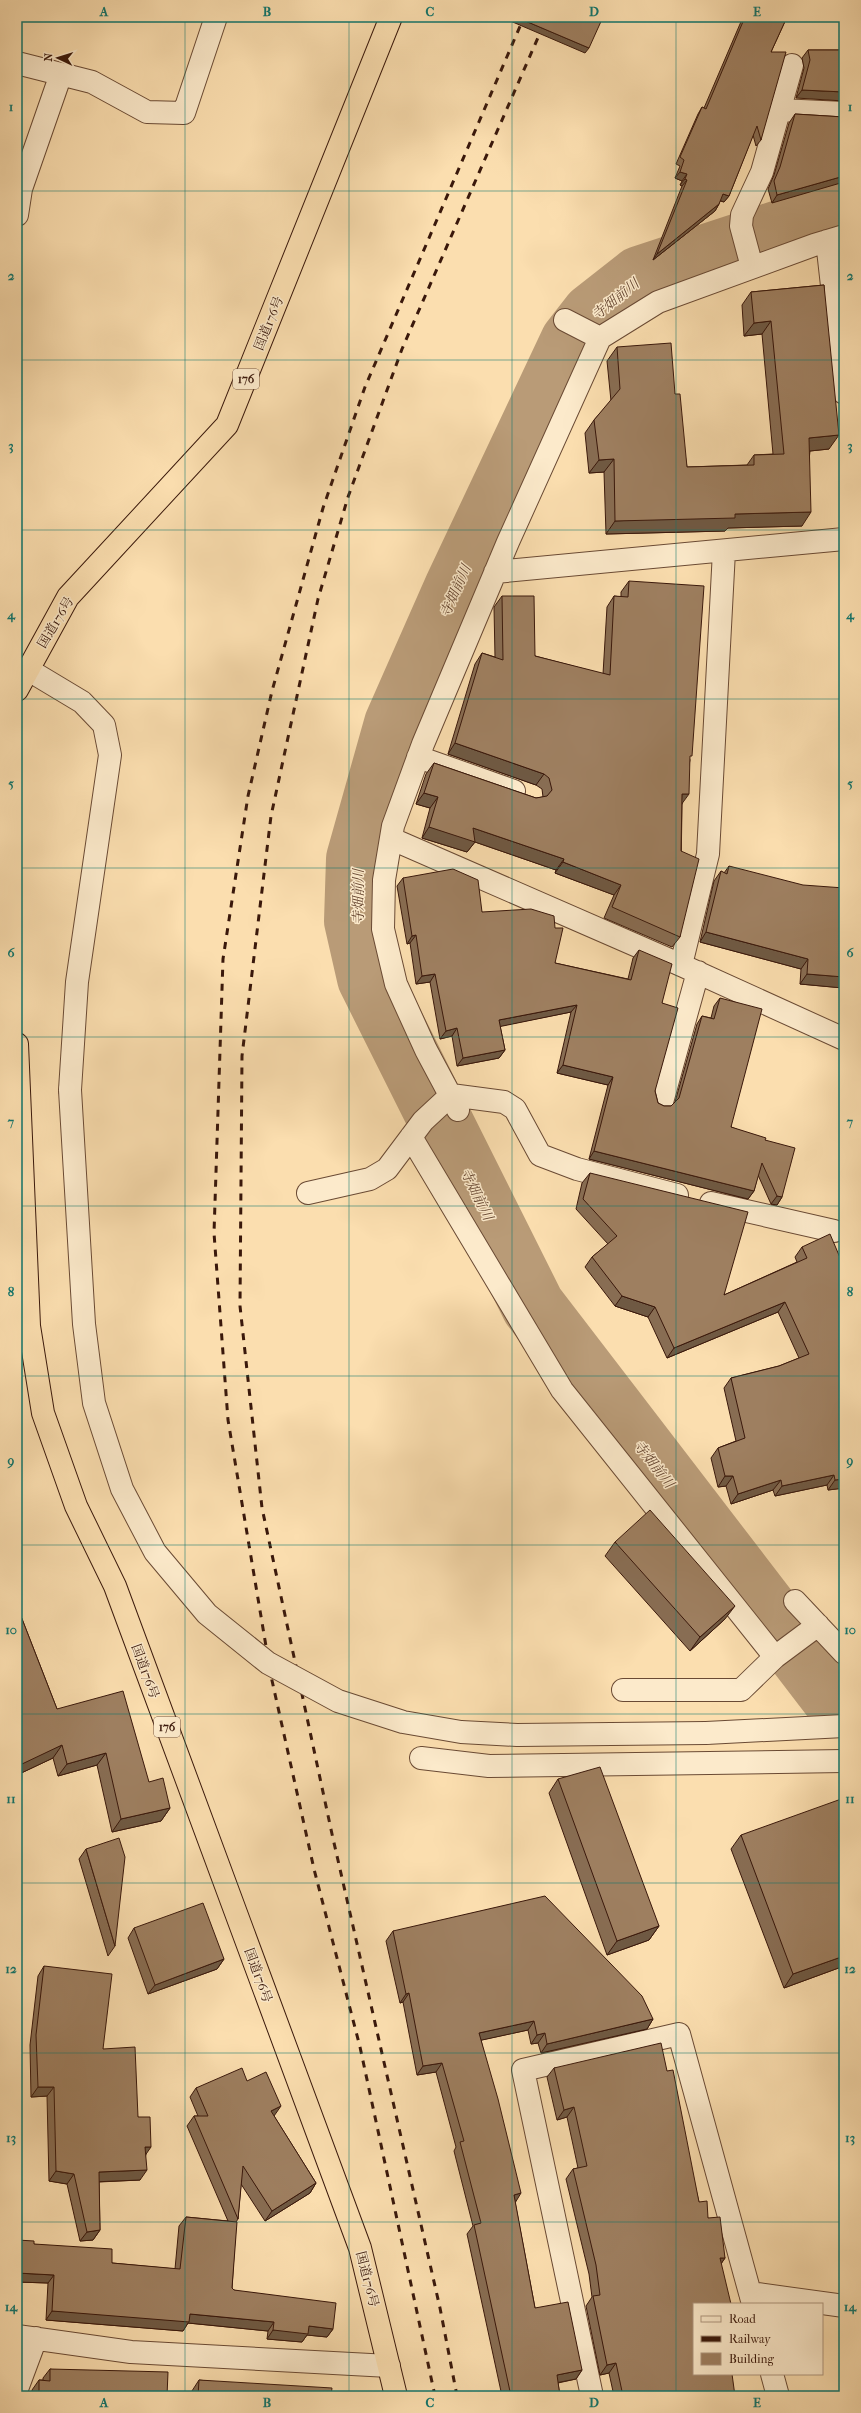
<svg xmlns="http://www.w3.org/2000/svg" width="861" height="2413" font-family="'IM FELL French Canon','Noto Serif JP',serif">
<style>
.lines{fill:none;stroke-linecap:round;stroke-linejoin:round}
.river{stroke:#b99b77;stroke-width:64}
.minor-casing{stroke:#6a4a34;stroke-width:24}
.tertiary-casing{stroke:#6a4a34;stroke-width:24}
.trunk-casing{stroke:#3a180b;stroke-width:24}
.minor{stroke:#fceacb;stroke-width:22}
.tertiary{stroke:#fceacb;stroke-width:22}
.trunk{stroke:#fbdeaf;stroke-width:22}
.rail{stroke:#3a180b;stroke-width:3;stroke-dasharray:7 7;stroke-linecap:butt}
.tertiary-bridge-casing{stroke:#6a4a34;stroke-width:24;stroke-linecap:butt}
.tertiary-bridge{stroke:#fceacb;stroke-width:22}
.wall{fill:#886d53;stroke:#3a180b}
.shaded-wall{fill:#6f5943;stroke:#3a180b}
.building{fill:#9e7f60;stroke:#3a180b}
.grid{fill:none;stroke:#0f766e;stroke-width:1;stroke-opacity:0.55}
.labels{text-anchor:middle;stroke-width:3;stroke-linejoin:round;paint-order:stroke}
.shield{fill:#fceacb;stroke:#745745;stroke-width:1}
.shield-label{font-size:12px;font-weight:bold;fill:#3a180b}
.street-label{font-size:13px;fill:#3a180b;stroke:#fceacb}
.water-label{font-size:14px;font-style:italic;fill:#664631;stroke:#fceacb}
.neatline{fill:none;stroke:#0f766e;stroke-width:1.5}
.grid-label{font-size:13px;text-anchor:middle;font-weight:bold;fill:#0f766e}
</style>
<rect width="100%" height="100%" fill="#fbdeaf"/>
<filter id="stains"><feTurbulence type="fractalNoise" baseFrequency=".005" numOctaves="4"/><feColorMatrix values="0 0 0 0 .2 0 0 0 0 .09 0 0 0 0 .02 0 0 0 .5 -.17"/></filter>
<radialGradient id="worn" r=".72"><stop offset=".6" stop-color="#630" stop-opacity="0"/><stop offset="1" stop-color="#630" stop-opacity=".3"/></radialGradient>
<g class="lines">
<path class="river" d="M 844,211 L 640,278 L 593,315 L 572,342 L 456,588 L 396,724 L 358,859 L 356,921 L 369,978 L 533,1306 L 836,1701 L 844,1706"/>
<g class="minor-casing">
<path id="minor" d="M 17,63 L 92,82 L 147,112 L 184,113 L 216,17
M 779,110 L 844,113
M 17,215 L 21,189 L 61,74
M 827,241 L 844,393
M 752,267 L 741,226 L 742,215 L 762,172 L 792,65
M 565,320 L 600,338
M 495,572 L 844,539
M 418,757 L 514,791
M 392,839 L 681,965 L 844,1039
M 681,965 L 708,854 L 724,551
M 662,1102 L 698,972
M 458,1110 L 426,1050 L 396,984 L 383,929 L 384,880 L 393,826 L 423,744 L 508,542 L 600,338 L 658,302 L 814,245 L 844,236
M 411,1137 L 562,1390 L 775,1657
M 308,1193 L 370,1179 L 387,1169 L 423,1121 L 451,1095 L 504,1102 L 515,1109 L 540,1155 L 577,1169 L 677,1195
M 711,1203 L 834,1231
M 795,1601 L 844,1653
M 623,1690 L 741,1690 L 775,1657 L 818,1625
M 421,1758 L 489,1766 L 844,1761
M 750,2293 L 844,2306
M 17,2336 L 131,2352 L 389,2366
M 772,2374 L 778,2396
M 17,2389 L 36,2338
M 592,2396 L 523,2070 L 679,2034 L 753,2304"/>
</g>
<g class="tertiary-casing">
<path id="tertiary" d="M 27,669 L 82,702 L 104,725 L 110,755 L 77,982 L 70,1090
M 706,1733 L 844,1726"/>
</g>
<g class="trunk-casing">
<path id="trunk" d="M 17,690 L 68,597 L 227,425 L 391,17
M 17,1044 L 29,1326 L 43,1413 L 76,1506 L 115,1586 L 360,2248 L 396,2396"/>
</g>
<use href="#minor" class="minor"/>
<use href="#tertiary" class="tertiary"/>
<use href="#trunk" class="trunk"/>
<path class="rail" d="M 435,2396 L 360,2047 L 314,1869 L 271,1676 L 228,1420 L 214,1233 L 223,959 L 248,796 L 272,691 L 323,508 L 365,387 L 524,17
M 457,2396 L 440,2308 L 332,1834 L 262,1508 L 240,1306 L 242,1056 L 271,816 L 318,599 L 348,497 L 402,349 L 547,17"/>
<g class="tertiary-bridge-casing">
<path id="tertiary-bridge" d="M 70,1090 L 84,1324 L 94,1403 L 122,1489 L 155,1552 L 207,1614 L 268,1663 L 338,1701 L 403,1722 L 461,1732 L 517,1735 L 706,1733"/>
</g>
<use href="#tertiary-bridge" class="tertiary-bridge"/>
</g>
<path class="wall" d="M 743,17 L 787,17 L 771,52 L 761,140 L 756,146 L 753,135 L 729,196 L 724,202 L 720,201 L 719,204 L 715,211 L 653,260 L 682,186 L 680,185 L 682,181 L 675,178 L 680,166 L 676,164 L 698,114 L 702,107 L 704,108 Z
M 808,50 L 844,50 L 796,98 L 804,68 L 802,58 Z
M 795,114 L 844,117 L 772,203 L 768,189 L 774,175 L 789,123 Z
M 824,285 L 829,449 L 810,451 L 802,526 L 728,528 L 725,531 L 606,534 L 604,472 L 589,473 L 585,433 L 594,420 L 611,401 L 607,361 L 617,347 L 675,394 L 687,467 L 747,465 L 754,455 L 773,454 L 762,334 L 744,336 L 742,305 L 751,292 Z
M 629,581 L 690,760 L 682,805 L 680,937 L 672,947 L 604,918 L 614,895 L 555,873 L 556,870 L 475,842 L 467,852 L 422,838 L 430,808 L 416,804 L 426,774 L 434,763 L 536,798 L 543,797 L 542,789 L 536,785 L 448,754 L 475,664 L 482,653 L 495,657 L 494,607 L 502,596 L 535,656 L 603,674 L 607,607 L 614,596 L 621,597 L 621,592 Z
M 729,866 L 843,988 L 800,984 L 801,969 L 700,942 L 714,881 L 721,871 L 724,873 Z
M 403,878 L 482,912 L 555,963 L 628,979 L 633,958 L 639,950 L 662,1003 L 655,1091 L 658,1103 L 664,1106 L 671,1106 L 675,1102 L 697,1024 L 702,1016 L 711,1018 L 714,1006 L 720,998 L 731,1127 L 765,1140 L 782,1197 L 777,1205 L 771,1204 L 758,1175 L 754,1191 L 748,1199 L 589,1159 L 608,1085 L 557,1073 L 571,1012 L 500,1026 L 505,1050 L 499,1058 L 457,1066 L 452,1036 L 440,1039 L 430,982 L 416,984 L 410,943 L 407,944 L 397,886 Z
M 590,1173 L 724,1295 L 797,1262 L 795,1257 L 802,1247 L 844,1267 L 844,1488 L 828,1490 L 827,1485 L 775,1496 L 773,1490 L 731,1504 L 726,1486 L 718,1487 L 711,1458 L 718,1448 L 736,1441 L 724,1388 L 731,1378 L 779,1366 L 799,1358 L 778,1312 L 667,1358 L 648,1317 L 615,1306 L 585,1267 L 592,1257 L 608,1244 L 576,1209 L 582,1183 Z
M 615,1542 L 725,1619 L 690,1651 L 605,1556 Z
M 17,1606 L 57,1709 L 149,1782 L 170,1808 L 161,1821 L 112,1832 L 97,1765 L 58,1776 L 53,1758 L 17,1775 Z
M 558,1779 L 659,1926 L 649,1940 L 607,1955 L 549,1793 Z
M 741,1835 L 844,1966 L 784,1988 L 731,1849 Z
M 86,1849 L 115,1946 L 108,1956 L 79,1859 Z
M 134,1928 L 224,1959 L 217,1969 L 148,1994 L 128,1938 Z
M 393,1931 L 653,2019 L 647,2029 L 541,2053 L 538,2043 L 531,2044 L 528,2030 L 481,2040 L 515,2202 L 535,2308 L 582,2370 L 576,2379 L 558,2383 L 560,2396 L 502,2396 L 467,2234 L 473,2226 L 454,2151 L 456,2147 L 436,2072 L 417,2075 L 403,2002 L 400,2003 L 386,1941 Z
M 44,1966 L 103,2049 L 138,2117 L 146,2154 L 140,2180 L 99,2182 L 100,2230 L 93,2240 L 80,2241 L 67,2184 L 49,2181 L 47,2096 L 31,2097 L 30,2045 L 38,1976 Z
M 554,2068 L 667,2071 L 699,2202 L 708,2218 L 725,2258 L 694,2304 L 735,2396 L 614,2396 L 609,2373 L 600,2375 L 586,2306 L 592,2297 L 589,2274 L 566,2179 L 573,2169 L 578,2168 L 567,2117 L 557,2120 L 547,2077 Z
M 247,2081 L 274,2116 L 316,2183 L 310,2193 L 265,2221 L 241,2184 L 238,2219 L 236,2222 L 232,2288 L 234,2290 L 333,2329 L 327,2337 L 307,2335 L 302,2342 L 267,2339 L 268,2331 L 188,2323 L 183,2331 L 46,2320 L 48,2283 L 17,2282 L 17,2240 L 112,2263 L 175,2269 L 179,2226 L 186,2217 L 228,2221 L 187,2126 L 194,2116 L 198,2116 L 190,2097 L 196,2088 Z
M 50,2369 L 167,2396 L 32,2396 L 32,2390 L 39,2380 L 43,2380 L 43,2378 Z
M 199,2380 L 331,2396 L 190,2396 L 190,2394 Z"/>
<path class="shaded-wall" d="M 501,17 L 516,17 L 589,48 L 585,53 Z
M 802,90 L 844,92 L 844,101 L 796,98 Z
M 680,172 L 687,174 L 682,181 L 675,178 Z
M 844,176 L 844,182 L 772,203 L 777,195 Z
M 685,179 L 687,180 L 682,186 L 680,185 Z
M 723,194 L 729,196 L 724,202 L 719,200 Z
M 719,204 L 715,211 L 653,260 L 657,254 Z
M 771,321 L 762,334 L 744,336 L 754,323 Z
M 839,435 L 829,449 L 800,452 L 809,438 Z
M 614,459 L 604,472 L 589,473 L 599,460 Z
M 811,512 L 802,526 L 728,528 L 725,531 L 606,534 L 615,521 L 735,514 Z
M 455,743 L 544,774 L 536,785 L 448,754 Z
M 424,793 L 438,797 L 430,808 L 416,804 Z
M 682,794 L 689,794 L 681,805 Z
M 429,827 L 473,828 L 564,859 L 556,870 L 475,842 L 467,852 L 422,838 Z
M 563,862 L 621,885 L 614,895 L 555,873 Z
M 706,932 L 808,959 L 801,969 L 700,942 Z
M 416,935 L 410,943 L 407,944 L 412,936 Z
M 435,974 L 430,982 L 416,984 L 422,976 Z
M 807,974 L 844,977 L 844,986 L 843,988 L 800,984 Z
M 577,1005 L 571,1012 L 493,1028 L 499,1020 Z
M 457,1028 L 452,1036 L 440,1039 L 446,1031 Z
M 505,1050 L 499,1058 L 457,1066 L 463,1058 Z
M 563,1065 L 613,1077 L 608,1085 L 557,1073 Z
M 594,1151 L 754,1191 L 748,1199 L 589,1159 Z
M 777,1196 L 782,1197 L 777,1205 L 771,1204 Z
M 622,1296 L 655,1307 L 648,1317 L 615,1306 Z
M 785,1302 L 778,1312 L 667,1358 L 674,1348 Z
M 834,1475 L 827,1485 L 775,1496 L 782,1486 Z
M 725,1476 L 733,1476 L 726,1486 L 718,1487 Z
M 844,1479 L 844,1488 L 828,1490 L 835,1480 Z
M 781,1480 L 773,1490 L 731,1504 L 738,1494 Z
M 735,1606 L 725,1619 L 690,1651 L 700,1637 Z
M 62,1745 L 53,1758 L 17,1775 L 17,1763 Z
M 106,1753 L 97,1765 L 58,1776 L 67,1764 Z
M 170,1808 L 161,1821 L 112,1832 L 121,1819 Z
M 659,1926 L 649,1940 L 607,1955 L 617,1941 Z
M 844,1956 L 844,1966 L 784,1988 L 793,1974 Z
M 224,1959 L 217,1969 L 148,1994 L 155,1985 Z
M 409,1993 L 403,2002 L 400,2003 L 406,1994 Z
M 653,2019 L 647,2029 L 541,2053 L 547,2044 Z
M 534,2021 L 528,2030 L 473,2042 L 479,2033 Z
M 545,2033 L 538,2043 L 531,2044 L 537,2035 Z
M 442,2063 L 436,2072 L 417,2075 L 423,2066 Z
M 38,2087 L 54,2087 L 47,2096 L 31,2097 Z
M 281,2106 L 274,2116 L 264,2121 L 271,2111 Z
M 574,2107 L 567,2117 L 557,2120 L 564,2110 Z
M 145,2147 L 151,2147 L 144,2157 Z
M 147,2170 L 140,2180 L 92,2182 L 99,2172 Z
M 56,2171 L 74,2174 L 67,2184 L 49,2181 Z
M 316,2183 L 310,2193 L 265,2221 L 272,2211 Z
M 521,2193 L 515,2203 L 514,2195 Z
M 100,2230 L 93,2240 L 80,2241 L 87,2232 Z
M 720,2258 L 725,2258 L 718,2268 Z
M 17,2273 L 54,2275 L 48,2283 L 17,2282 Z
M 52,2311 L 190,2314 L 274,2322 L 268,2331 L 188,2323 L 183,2331 L 46,2320 Z
M 309,2326 L 333,2329 L 327,2337 L 307,2335 L 302,2342 L 267,2339 L 273,2330 Z
M 616,2363 L 609,2373 L 600,2375 L 607,2365 Z
M 582,2370 L 576,2379 L 550,2384 L 557,2375 Z"/>
<path class="building" d="M 516,17 L 603,17 L 589,48 Z
M 745,17 L 787,17 L 771,52 L 786,52 L 761,140 L 757,126 L 729,196 L 723,194 L 719,204 L 657,254 L 687,180 L 685,179 L 687,174 L 680,172 L 684,160 L 680,157 L 702,107 L 706,109 Z
M 808,50 L 844,50 L 844,92 L 802,90 L 810,60 Z
M 795,114 L 844,117 L 844,176 L 777,195 L 774,181 L 780,167 Z
M 824,285 L 839,435 L 809,438 L 811,512 L 735,514 L 735,518 L 615,521 L 614,459 L 599,460 L 594,420 L 620,389 L 617,347 L 671,343 L 675,394 L 680,394 L 687,467 L 754,465 L 754,455 L 784,454 L 771,321 L 754,323 L 751,292 Z
M 629,581 L 704,586 L 692,756 L 690,756 L 689,794 L 682,794 L 681,851 L 699,859 L 680,937 L 612,907 L 621,885 L 563,862 L 564,859 L 473,828 L 475,842 L 429,827 L 438,797 L 424,793 L 434,763 L 536,798 L 547,796 L 552,790 L 549,778 L 544,774 L 455,743 L 482,653 L 503,660 L 502,596 L 534,596 L 535,656 L 610,675 L 614,596 L 628,597 Z
M 729,866 L 803,885 L 844,888 L 844,977 L 807,974 L 808,959 L 706,932 L 721,871 L 727,874 Z
M 453,869 L 478,880 L 482,912 L 531,909 L 554,916 L 555,928 L 563,928 L 555,963 L 631,980 L 639,950 L 672,964 L 662,1003 L 678,1008 L 655,1091 L 658,1103 L 664,1106 L 671,1106 L 679,1098 L 702,1016 L 714,1019 L 720,998 L 762,1009 L 731,1127 L 766,1138 L 765,1140 L 795,1148 L 782,1197 L 777,1196 L 762,1163 L 754,1191 L 594,1151 L 613,1077 L 563,1065 L 577,1005 L 499,1020 L 505,1050 L 463,1058 L 457,1028 L 446,1031 L 435,974 L 422,976 L 416,935 L 412,936 L 403,878 Z
M 590,1173 L 748,1212 L 724,1295 L 807,1258 L 802,1247 L 830,1234 L 844,1267 L 844,1479 L 835,1480 L 834,1475 L 782,1486 L 781,1480 L 738,1494 L 733,1476 L 725,1476 L 718,1448 L 745,1438 L 731,1378 L 779,1366 L 809,1354 L 785,1302 L 674,1348 L 655,1307 L 622,1296 L 592,1257 L 617,1236 L 583,1199 Z
M 650,1510 L 735,1606 L 700,1637 L 615,1542 Z
M 17,1606 L 57,1709 L 123,1691 L 149,1782 L 163,1778 L 170,1808 L 121,1819 L 106,1753 L 67,1764 L 62,1745 L 22,1764 L 17,1763 Z
M 600,1767 L 659,1926 L 617,1941 L 558,1779 Z
M 844,1798 L 844,1956 L 793,1974 L 741,1835 Z
M 119,1838 L 125,1857 L 115,1946 L 86,1849 Z
M 545,1896 L 642,1996 L 653,2019 L 547,2044 L 545,2033 L 537,2035 L 534,2021 L 479,2033 L 498,2099 L 521,2193 L 514,2195 L 535,2308 L 568,2302 L 582,2370 L 557,2375 L 560,2396 L 511,2396 L 474,2225 L 481,2223 L 460,2142 L 464,2141 L 442,2063 L 423,2066 L 409,1993 L 406,1994 L 393,1931 Z
M 203,1903 L 224,1959 L 155,1985 L 134,1928 Z
M 44,1966 L 112,1974 L 103,2049 L 135,2047 L 138,2117 L 150,2117 L 151,2147 L 145,2147 L 147,2170 L 99,2172 L 100,2230 L 87,2232 L 74,2174 L 56,2171 L 54,2087 L 38,2087 L 36,2035 Z
M 661,2043 L 667,2071 L 673,2070 L 699,2202 L 707,2201 L 708,2218 L 720,2217 L 725,2258 L 720,2258 L 731,2304 L 694,2304 L 694,2374 L 732,2374 L 735,2396 L 623,2396 L 616,2363 L 607,2365 L 593,2296 L 600,2295 L 596,2265 L 573,2169 L 587,2166 L 574,2107 L 564,2110 L 554,2068 Z
M 242,2068 L 247,2081 L 266,2072 L 281,2106 L 271,2111 L 316,2183 L 272,2211 L 243,2166 L 238,2219 L 194,2116 L 208,2116 L 196,2088 Z
M 186,2217 L 237,2222 L 232,2288 L 234,2290 L 336,2303 L 333,2329 L 309,2326 L 308,2334 L 273,2330 L 274,2322 L 190,2314 L 189,2322 L 52,2311 L 54,2275 L 17,2273 L 17,2240 L 34,2241 L 34,2244 L 112,2249 L 112,2263 L 180,2269 Z
M 50,2369 L 168,2372 L 167,2396 L 39,2396 L 39,2380 L 50,2381 Z
M 199,2380 L 332,2388 L 331,2396 L 198,2396 Z"/>
<path class="grid" d="M 185,17 L 185,2396M 349,17 L 349,2396M 512,17 L 512,2396M 676,17 L 676,2396M 17,191 L 844,191M 17,360 L 844,360M 17,530 L 844,530M 17,699 L 844,699M 17,868 L 844,868M 17,1037 L 844,1037M 17,1206 L 844,1206M 17,1376 L 844,1376M 17,1545 L 844,1545M 17,1714 L 844,1714M 17,1883 L 844,1883M 17,2053 L 844,2053M 17,2222 L 844,2222"/>
<g class="labels">
<g class="shield">
<rect x="233" y="369" width="26" height="20" rx="3"/>
<rect x="154" y="1717" width="26" height="20" rx="3"/>
</g>
<g class="shield-label">
<text x="246" y="383">176</text>
<text x="167" y="1731">176</text>
</g>
<g class="street-label">
<text transform="translate(268 323) rotate(-68)" y="5">国道176号</text>
<text transform="translate(55 622) rotate(-59)" y="5">国道176号</text>
<text transform="translate(146 1671) rotate(70)" y="5">国道176号</text>
<text transform="translate(259 1975) rotate(70)" y="5">国道176号</text>
<text transform="translate(368 2279) rotate(76)" y="5">国道176号</text>
</g>
<g class="water-label">
<text transform="translate(615 299) rotate(-39)" y="5">寺畑前川</text>
<text transform="translate(455 591) rotate(-66)" y="5">寺畑前川</text>
<text transform="translate(358 897) rotate(-90)" y="5">寺畑前川</text>
<text transform="translate(477 1194) rotate(64)" y="5">寺畑前川</text>
<text transform="translate(654 1464) rotate(52)" y="5">寺畑前川</text>
</g>
</g>
<rect width="861" height="2413" fill="none" stroke="#fbdeaf" stroke-width="44"/>
<rect x="693" y="2303" width="130" height="72" fill="#fceacb" stroke="#ae967e"/>
<rect x="701" y="2316" width="20" height="6" fill="#fceacb" stroke="#ae967e"/>
<text x="729" y="2323" font-size="12" fill="#3a180b">Road</text>
<rect x="701" y="2336" width="20" height="6" fill="#3a180b" stroke="#ae967e"/>
<text x="729" y="2343" font-size="12" fill="#3a180b">Railway</text>
<rect x="701" y="2353" width="20" height="12" fill="#9e7f60" stroke="#ae967e"/>
<text x="729" y="2363" font-size="12" fill="#3a180b">Building</text>
<g transform="translate(58 58) rotate(274)" stroke="#fceacb" stroke-width="3" paint-order="stroke">
<path d="M0-3L7 15L0 10L-7 15Z" fill="#3a180b"/>
<text y="-6" font-size="11" font-weight="bold" text-anchor="middle" fill="#3a180b">N</text>
</g>
<rect x="22" y="22" width="817" height="2369" class="neatline"/>
<g class="grid-label">
<text x="104" y="16">A</text>
<text x="267" y="16">B</text>
<text x="430" y="16">C</text>
<text x="594" y="16">D</text>
<text x="757" y="16">E</text>
<text x="11" y="111">1</text>
<text x="850" y="111">1</text>
<text x="11" y="280">2</text>
<text x="850" y="280">2</text>
<text x="11" y="450">3</text>
<text x="850" y="450">3</text>
<text x="11" y="619">4</text>
<text x="850" y="619">4</text>
<text x="11" y="788">5</text>
<text x="850" y="788">5</text>
<text x="11" y="957">6</text>
<text x="850" y="957">6</text>
<text x="11" y="1126">7</text>
<text x="850" y="1126">7</text>
<text x="11" y="1296">8</text>
<text x="850" y="1296">8</text>
<text x="11" y="1465">9</text>
<text x="850" y="1465">9</text>
<text x="11" y="1634">10</text>
<text x="850" y="1634">10</text>
<text x="11" y="1803">11</text>
<text x="850" y="1803">11</text>
<text x="11" y="1973">12</text>
<text x="850" y="1973">12</text>
<text x="11" y="2142">13</text>
<text x="850" y="2142">13</text>
<text x="11" y="2311">14</text>
<text x="850" y="2311">14</text>
<text x="104" y="2407">A</text>
<text x="267" y="2407">B</text>
<text x="430" y="2407">C</text>
<text x="594" y="2407">D</text>
<text x="757" y="2407">E</text>
</g>
<rect width="100%" height="100%" filter="url(#stains)"/>
<rect width="100%" height="100%" fill="url(#worn)"/>
</svg>
